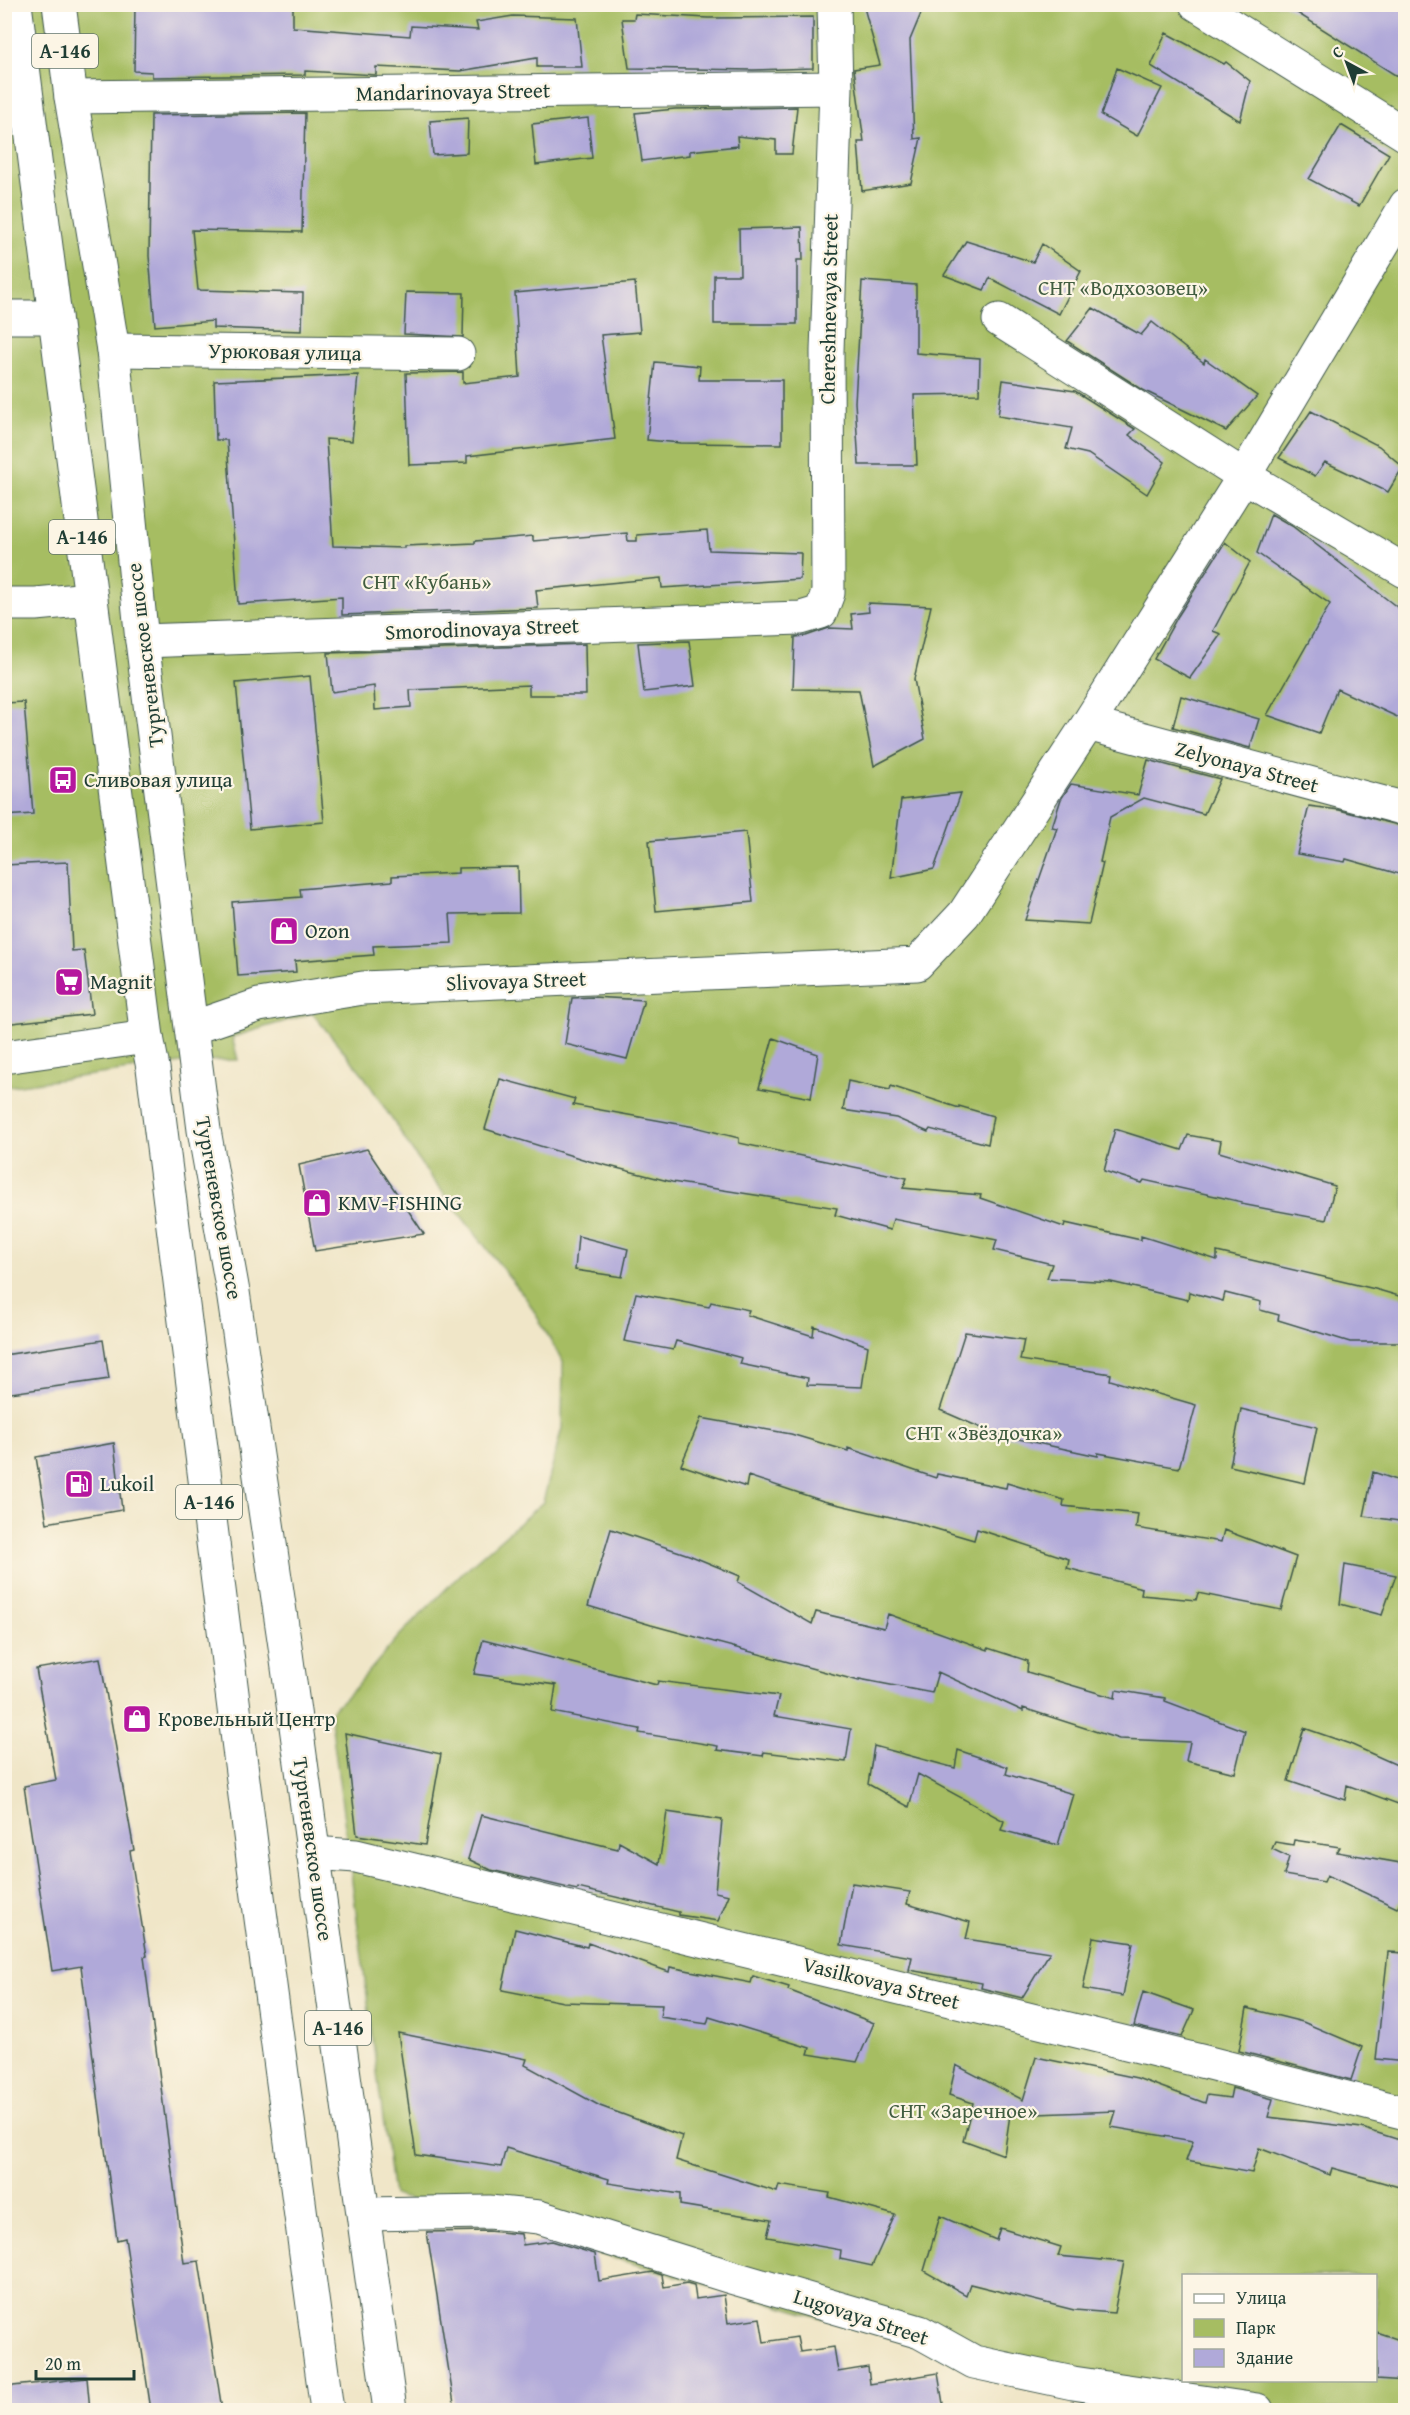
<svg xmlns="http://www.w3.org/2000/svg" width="1410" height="2415" font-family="'Gentium Book Plus',serif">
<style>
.green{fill:#a6bd62;stroke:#627d4b;stroke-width:1.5;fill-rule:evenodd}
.building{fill:#b0a9d9}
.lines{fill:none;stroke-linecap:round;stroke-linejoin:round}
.minor-casing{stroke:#3e564a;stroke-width:35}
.trunk-casing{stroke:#3e564a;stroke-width:35}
.minor{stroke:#fff;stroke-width:33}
.trunk{stroke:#fff;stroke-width:33}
.labels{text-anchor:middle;stroke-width:4.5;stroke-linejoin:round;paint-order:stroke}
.shield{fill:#fcf5e5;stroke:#617469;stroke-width:1.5}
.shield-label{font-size:20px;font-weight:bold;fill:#1f3d34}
.street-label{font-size:21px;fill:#1f3d34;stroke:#fcf5e5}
.park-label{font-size:21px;fill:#415d40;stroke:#fcf5e5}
.poi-label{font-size:21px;fill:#1f3d34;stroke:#fcf5e5;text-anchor:start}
</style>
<rect width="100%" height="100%" fill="#fcf5e5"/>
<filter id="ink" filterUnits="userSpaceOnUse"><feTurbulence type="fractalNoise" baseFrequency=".0167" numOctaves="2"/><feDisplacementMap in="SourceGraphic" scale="12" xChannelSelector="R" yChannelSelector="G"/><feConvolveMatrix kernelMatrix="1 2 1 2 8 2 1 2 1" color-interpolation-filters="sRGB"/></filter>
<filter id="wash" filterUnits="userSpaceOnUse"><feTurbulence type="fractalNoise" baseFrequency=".008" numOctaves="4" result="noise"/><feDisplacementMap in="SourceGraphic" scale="24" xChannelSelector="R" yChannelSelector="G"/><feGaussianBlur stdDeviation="1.35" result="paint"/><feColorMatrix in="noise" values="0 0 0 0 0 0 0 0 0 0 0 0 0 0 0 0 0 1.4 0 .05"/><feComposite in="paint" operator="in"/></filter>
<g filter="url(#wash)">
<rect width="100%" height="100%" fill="#f0e6c8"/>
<path class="green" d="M 4,5 L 1405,5 L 1405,2410 L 1253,2410 L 914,2344 L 393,2195 L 330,1712 L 355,1688 L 399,1636 L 462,1573 L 543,1502 L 562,1428 L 563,1362 L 528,1301 L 423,1167 L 362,1073 L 312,1013 L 232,1037 L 238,1060 L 196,1061 L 5,1087 ZM 1184,2276 L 1376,2276 L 1376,2380 L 1184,2380 Z"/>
<g id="blocks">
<path class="building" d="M 135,4 L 293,4 L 293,27 L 410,36 L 411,26 L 478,30 L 476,22 L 513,16 L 577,18 L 582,67 L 537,67 L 537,58 L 460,71 L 376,67 L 376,75 L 305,71 L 305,75 L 152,77 L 152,72 L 134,71 Z
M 863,4 L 925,4 L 910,40 L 914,139 L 921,138 L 911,183 L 862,191 L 858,142 L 864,142 L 854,69 L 880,65 Z
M 1283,4 L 1406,4 L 1406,82 Z
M 635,14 L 708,18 L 813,17 L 813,68 L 753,70 L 629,68 L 622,19 L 634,19 Z
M 1166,33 L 1224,64 L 1226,62 L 1250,81 L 1240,121 L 1151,66 Z
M 1117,68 L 1162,88 L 1137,136 L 1101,115 Z
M 797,107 L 792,154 L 776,154 L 776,140 L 737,136 L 738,146 L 690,151 L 690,155 L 642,161 L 635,113 L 675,109 Z
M 305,113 L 302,232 L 192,230 L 198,290 L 303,293 L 302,331 L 213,328 L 213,321 L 155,326 L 149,256 L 151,115 Z
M 468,118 L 467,153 L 433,155 L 430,121 Z
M 588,118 L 592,158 L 536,165 L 532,124 Z
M 1341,125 L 1389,154 L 1359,206 L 1309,179 Z
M 802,227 L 803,260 L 797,260 L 797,324 L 714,324 L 714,275 L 740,275 L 739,229 Z
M 966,241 L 1033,262 L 1042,244 L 1081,271 L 1059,314 L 990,278 L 984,290 L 944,275 Z
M 862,281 L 916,285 L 916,353 L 980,358 L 979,394 L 914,395 L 917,465 L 859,465 L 855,402 Z
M 635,282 L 640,332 L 601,335 L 615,439 L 467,456 L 467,463 L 409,465 L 406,373 L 463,372 L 463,383 L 520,377 L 515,293 Z
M 406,292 L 464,293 L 463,337 L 404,334 Z
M 1093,308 L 1141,335 L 1152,322 L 1204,363 L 1205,359 L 1257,396 L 1226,431 L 1143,390 L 1067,341 Z
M 655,362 L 700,366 L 699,380 L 782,380 L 782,444 L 681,443 L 647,440 Z
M 358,375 L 352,441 L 326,439 L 333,546 L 404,548 L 404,546 L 475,543 L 475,541 L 533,536 L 533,541 L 627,533 L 628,541 L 637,541 L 637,535 L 707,530 L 709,550 L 801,553 L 800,579 L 662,588 L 661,578 L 536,590 L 538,608 L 342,615 L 342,597 L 238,604 L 227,440 L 216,440 L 214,381 Z
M 1003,380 L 1075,391 L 1135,429 L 1129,435 L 1165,462 L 1147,494 L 1088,454 L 1066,449 L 1072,428 L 998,416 Z
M 1311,411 L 1379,446 L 1403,467 L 1388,492 L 1325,462 L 1315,476 L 1279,458 Z
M 1271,514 L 1292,526 L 1406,614 L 1406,721 L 1337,689 L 1319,733 L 1267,715 L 1330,604 L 1257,553 Z
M 1225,542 L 1250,562 L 1213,631 L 1221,634 L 1190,678 L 1154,659 L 1178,616 Z
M 868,603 L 931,606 L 914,679 L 925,739 L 874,766 L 859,690 L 793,689 L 795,637 L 806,636 L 829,628 L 853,629 L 851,614 L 869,612 Z
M 689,641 L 695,686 L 644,692 L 638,643 Z
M 585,644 L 586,695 L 529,695 L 529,685 L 410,690 L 411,707 L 375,710 L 374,686 L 332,692 L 328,653 Z
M 310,676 L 324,822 L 250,829 L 236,683 Z
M 1181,696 L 1259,719 L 1250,748 L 1173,727 Z
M 24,702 L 33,814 L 4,816 L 4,703 Z
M 1148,760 L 1220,779 L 1204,814 L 1144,798 L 1110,817 L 1100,862 L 1103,863 L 1089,924 L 1025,920 L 1057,828 L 1052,827 L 1061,799 L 1071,784 L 1138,795 Z
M 961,793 L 934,869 L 891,878 L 901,800 Z
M 1309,806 L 1339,810 L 1406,827 L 1406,876 L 1346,859 L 1345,862 L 1297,854 Z
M 746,832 L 753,902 L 656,911 L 649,841 Z
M 68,862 L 72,951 L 84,950 L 92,1014 L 4,1024 L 4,865 Z
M 518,867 L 519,913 L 450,914 L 452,943 L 373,946 L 374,955 L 295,961 L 296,972 L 238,976 L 232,902 L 301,897 L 300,889 L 392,881 L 392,876 L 458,873 L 458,868 Z
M 593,997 L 644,1000 L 627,1059 L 565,1044 L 572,998 Z
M 773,1038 L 818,1054 L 811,1098 L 759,1088 Z
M 500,1079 L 575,1099 L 573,1105 L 695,1127 L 739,1138 L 739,1143 L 907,1178 L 903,1188 L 981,1195 L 980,1198 L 1064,1227 L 1065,1223 L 1141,1240 L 1141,1236 L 1217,1260 L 1217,1252 L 1375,1289 L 1406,1298 L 1406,1342 L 1350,1342 L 1278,1320 L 1279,1315 L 1260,1310 L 1261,1302 L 1225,1293 L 1223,1301 L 1189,1292 L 1188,1300 L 1111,1282 L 1047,1278 L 1052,1264 L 994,1250 L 997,1240 L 893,1219 L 890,1230 L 835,1215 L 837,1208 L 672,1182 L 589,1161 L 485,1129 Z
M 848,1081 L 890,1090 L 891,1086 L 959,1108 L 959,1106 L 993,1116 L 988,1144 L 930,1129 L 928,1132 L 896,1118 L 843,1110 Z
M 1115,1129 L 1182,1150 L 1188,1135 L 1221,1141 L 1219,1152 L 1335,1186 L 1326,1220 L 1241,1204 L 1242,1202 L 1144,1180 L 1142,1183 L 1104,1171 Z
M 367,1149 L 424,1234 L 315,1251 L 299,1165 Z
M 578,1236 L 628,1249 L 622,1277 L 575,1270 Z
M 636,1293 L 709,1307 L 711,1302 L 749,1310 L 747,1315 L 813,1336 L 814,1326 L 868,1346 L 862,1387 L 807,1385 L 808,1378 L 740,1364 L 742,1358 L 676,1341 L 673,1350 L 624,1341 Z
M 965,1332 L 1024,1340 L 1020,1360 L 1111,1374 L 1110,1380 L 1196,1405 L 1179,1468 L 1098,1453 L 1098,1456 L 995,1434 L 940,1410 Z
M 103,1340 L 109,1379 L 4,1394 L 4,1355 Z
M 1241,1409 L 1317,1427 L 1305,1483 L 1230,1466 Z
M 701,1418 L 791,1434 L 848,1451 L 848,1448 L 936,1478 L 937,1474 L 1006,1488 L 1007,1483 L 1064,1500 L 1063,1506 L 1138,1514 L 1136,1528 L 1221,1542 L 1224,1530 L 1296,1557 L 1281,1610 L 1198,1593 L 1196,1600 L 1141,1595 L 1142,1588 L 1067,1568 L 1069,1559 L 977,1529 L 974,1540 L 916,1523 L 823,1501 L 748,1476 L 746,1487 L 681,1465 Z
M 114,1443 L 122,1510 L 47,1523 L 36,1457 Z
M 1373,1472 L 1406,1483 L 1406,1522 L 1364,1516 Z
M 611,1529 L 689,1555 L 740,1576 L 738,1582 L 812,1624 L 816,1612 L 884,1628 L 888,1614 L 988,1650 L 988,1648 L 1028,1661 L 1027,1672 L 1115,1698 L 1116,1690 L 1165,1698 L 1165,1701 L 1245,1731 L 1235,1773 L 1186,1761 L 1190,1742 L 1119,1739 L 1023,1708 L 1023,1711 L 938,1672 L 932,1693 L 859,1679 L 859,1681 L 651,1625 L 588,1606 Z
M 1345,1565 L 1396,1575 L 1382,1615 L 1340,1604 Z
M 483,1640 L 657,1685 L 658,1681 L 779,1696 L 774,1716 L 851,1729 L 846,1762 L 764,1752 L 763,1756 L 717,1750 L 718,1746 L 639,1733 L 640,1729 L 552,1712 L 556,1685 L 474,1674 Z
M 100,1658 L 134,1850 L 130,1851 L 147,1956 L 144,1957 L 184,2263 L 199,2261 L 222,2410 L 151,2410 L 125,2238 L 117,2240 L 81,1966 L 52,1971 L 24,1786 L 56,1780 L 36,1669 Z
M 1304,1728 L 1350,1744 L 1406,1769 L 1406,1807 L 1347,1785 L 1345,1800 L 1288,1781 Z
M 345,1733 L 441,1754 L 425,1845 L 357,1835 Z
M 874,1746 L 955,1768 L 958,1750 L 1008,1767 L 1006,1774 L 1073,1794 L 1058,1845 L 1001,1830 L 1004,1821 L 918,1774 L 909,1807 L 868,1784 Z
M 667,1812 L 722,1820 L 715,1892 L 729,1895 L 718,1921 L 679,1915 L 679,1912 L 578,1888 L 577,1890 L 491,1870 L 468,1859 L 481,1815 L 618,1849 L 619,1842 L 659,1864 Z
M 1294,1840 L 1340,1847 L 1337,1852 L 1406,1864 L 1406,1890 L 1397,1908 L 1327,1875 L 1324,1882 L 1284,1875 L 1289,1857 L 1272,1849 L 1275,1842 L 1293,1845 Z
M 852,1883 L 910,1892 L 907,1904 L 970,1922 L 966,1939 L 1050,1952 L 1022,1998 L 981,1988 L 982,1983 L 909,1970 L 912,1957 L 841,1945 Z
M 515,1929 L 587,1947 L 588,1943 L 669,1972 L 670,1967 L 751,1983 L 753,1976 L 789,1987 L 788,1990 L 874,2023 L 857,2062 L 808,2054 L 810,2048 L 709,2017 L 707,2024 L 660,2017 L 662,2005 L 563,2002 L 502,1990 Z
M 1093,1937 L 1133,1943 L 1123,1996 L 1083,1989 Z
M 1388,1952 L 1406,1953 L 1406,2062 L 1376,2059 Z
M 1143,1992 L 1194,2010 L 1182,2037 L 1134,2026 Z
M 1247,2008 L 1303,2022 L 1362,2047 L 1351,2080 L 1239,2051 Z
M 398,2033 L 527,2059 L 525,2065 L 600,2106 L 682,2136 L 676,2160 L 777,2192 L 779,2185 L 830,2193 L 829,2197 L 895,2215 L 872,2266 L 840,2259 L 841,2250 L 767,2237 L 771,2220 L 680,2205 L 680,2194 L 608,2183 L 609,2179 L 506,2148 L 501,2167 L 416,2155 Z
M 1036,2057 L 1137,2078 L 1205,2103 L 1207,2095 L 1230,2098 L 1232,2088 L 1273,2099 L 1268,2117 L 1362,2128 L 1406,2142 L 1406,2189 L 1332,2168 L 1330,2175 L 1259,2148 L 1252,2173 L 1186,2161 L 1193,2141 L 1111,2127 L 1116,2111 L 1010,2115 L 1004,2155 L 963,2140 L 973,2103 L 949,2095 L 956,2065 L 1023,2100 Z
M 940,2216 L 996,2240 L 1000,2228 L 1061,2247 L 1058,2256 L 1124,2262 L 1114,2313 L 1074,2310 L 970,2284 L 966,2295 L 924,2271 Z
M 488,2231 L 521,2234 L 523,2245 L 552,2241 L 595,2254 L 599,2281 L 653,2272 L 662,2275 L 664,2287 L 687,2283 L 694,2285 L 696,2299 L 724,2295 L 728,2323 L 760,2318 L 764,2342 L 797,2337 L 800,2352 L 834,2347 L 838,2372 L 868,2367 L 870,2384 L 938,2373 L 944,2410 L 455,2410 L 427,2232 Z
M 1376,2332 L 1406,2342 L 1406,2381 L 1376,2379 Z
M 87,2378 L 90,2410 L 4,2410 L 4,2387 Z"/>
</g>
</g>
<g filter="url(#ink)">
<use href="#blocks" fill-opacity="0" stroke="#3e564a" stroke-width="1.5"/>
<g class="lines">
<g class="minor-casing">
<path id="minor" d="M 1196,4 L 1406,135
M 71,97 L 836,88
M 4,317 L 55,317
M 999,320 L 1244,476 L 1405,571
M 113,350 L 458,354
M 4,604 L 36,604 L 90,599
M 142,641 L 801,618 L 821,612 L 828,593 L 827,351 L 836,88 L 834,4
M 1088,724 L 1406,809
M 192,1028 L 259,1005 L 363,988 L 917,964 L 964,914 L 1088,724 L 1244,476 L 1406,205
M 4,1057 L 147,1037
M 313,1853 L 356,1856 L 1209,2063 L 1406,2113
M 364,2214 L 489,2212 L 539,2217 L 731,2277 L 920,2332 L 974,2362 L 1073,2383 L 1257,2410"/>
</g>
<g class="trunk-casing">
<path id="trunk" d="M 15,4 L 147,1037 L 153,1068 L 253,1859 L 327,2410
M 59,4 L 71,97 L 113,350 L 142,641 L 204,1130 L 233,1292 L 285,1646 L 390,2410"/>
</g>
<use href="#minor" class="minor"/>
<use href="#trunk" class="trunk"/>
</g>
</g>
<defs>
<g id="bus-square" transform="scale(1.5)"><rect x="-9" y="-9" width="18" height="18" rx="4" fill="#b5179e" stroke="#fcf5e5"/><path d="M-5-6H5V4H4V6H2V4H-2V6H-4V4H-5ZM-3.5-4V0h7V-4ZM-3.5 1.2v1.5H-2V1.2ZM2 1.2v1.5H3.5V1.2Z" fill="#fff"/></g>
<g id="shop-square" transform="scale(1.5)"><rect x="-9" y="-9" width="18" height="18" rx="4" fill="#b5179e" stroke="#fcf5e5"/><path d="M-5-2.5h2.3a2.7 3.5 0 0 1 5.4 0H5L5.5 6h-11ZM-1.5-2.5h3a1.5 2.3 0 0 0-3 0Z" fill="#fff"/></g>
<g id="supermarket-square" transform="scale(1.5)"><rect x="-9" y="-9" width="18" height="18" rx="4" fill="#b5179e" stroke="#fcf5e5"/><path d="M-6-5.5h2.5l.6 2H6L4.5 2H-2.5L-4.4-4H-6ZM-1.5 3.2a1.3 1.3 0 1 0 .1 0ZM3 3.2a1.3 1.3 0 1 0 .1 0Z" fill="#fff"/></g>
<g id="fuel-square" transform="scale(1.5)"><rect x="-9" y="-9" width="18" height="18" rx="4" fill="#b5179e" stroke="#fcf5e5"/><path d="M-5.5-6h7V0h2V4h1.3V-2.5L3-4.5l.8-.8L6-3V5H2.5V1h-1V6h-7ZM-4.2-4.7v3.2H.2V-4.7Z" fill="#fff"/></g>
</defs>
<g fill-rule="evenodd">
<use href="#bus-square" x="63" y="780"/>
<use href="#shop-square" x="284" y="931"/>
<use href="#supermarket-square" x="69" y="982"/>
<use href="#shop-square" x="317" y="1203"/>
<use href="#fuel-square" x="79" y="1484"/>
<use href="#shop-square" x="137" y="1719"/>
</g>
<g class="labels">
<g class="shield">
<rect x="32" y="34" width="66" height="34" rx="4.5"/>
<rect x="49" y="520" width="66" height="34" rx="4.5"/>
<rect x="176" y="1485" width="66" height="34" rx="4.5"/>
<rect x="305" y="2011" width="66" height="34" rx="4.5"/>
</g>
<g class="shield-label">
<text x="65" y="58">А-146</text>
<text x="82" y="544">А-146</text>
<text x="209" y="1509">А-146</text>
<text x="338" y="2035">А-146</text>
</g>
<g class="street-label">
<text transform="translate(453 92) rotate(-1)" y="7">Mandarinovaya Street</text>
<text transform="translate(829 309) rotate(-89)" y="7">Chereshnevaya Street</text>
<text transform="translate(285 352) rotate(1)" y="7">Урюковая улица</text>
<text transform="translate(482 629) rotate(-2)" y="7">Smorodinovaya Street</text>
<text transform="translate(145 655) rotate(-97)" y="7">Тургеневское шоссе</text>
<text transform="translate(1247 767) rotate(15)" y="7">Zelyonaya Street</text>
<text transform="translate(516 981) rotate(-2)" y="7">Slivovaya Street</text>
<text transform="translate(219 1208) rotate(80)" y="7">Тургеневское шоссе</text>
<text transform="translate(313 1849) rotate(82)" y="7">Тургеневское шоссе</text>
<text transform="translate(881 1983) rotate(14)" y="7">Vasilkovaya Street</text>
<text transform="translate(861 2317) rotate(18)" y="7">Lugovaya Street</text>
</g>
<g class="park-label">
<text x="1123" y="295">СНТ «Водхозовец»</text>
<text x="427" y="589">СНТ «Кубань»</text>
<text x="984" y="1440">СНТ «Звёздочка»</text>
<text x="963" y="2118">СНТ «Заречное»</text>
</g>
<g class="poi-label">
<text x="84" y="787">Сливовая улица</text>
<text x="305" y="938">Ozon</text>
<text x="90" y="989">Magnit</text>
<text x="338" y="1210">KMV-FISHING</text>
<text x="100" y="1491">Lukoil</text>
<text x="158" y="1726">Кровельный Центр</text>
</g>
</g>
<rect width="1410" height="2415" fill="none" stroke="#fcf5e5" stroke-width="24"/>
<rect x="1182" y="2274" width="195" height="108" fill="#fcf5e5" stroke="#a4ab9e" stroke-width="1.5"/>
<rect x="1194" y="2294" width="30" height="9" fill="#ffffff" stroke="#a4ab9e" stroke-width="1.5"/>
<text x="1236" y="2304" font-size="18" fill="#1f3d34">Улица</text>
<rect x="1194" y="2319" width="30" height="18" fill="#a6bd62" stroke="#a4ab9e" stroke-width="1.5"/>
<text x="1236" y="2334" font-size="18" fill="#1f3d34">Парк</text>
<rect x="1194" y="2349" width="30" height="18" fill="#b0a9d9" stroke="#a4ab9e" stroke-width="1.5"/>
<text x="1236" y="2364" font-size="18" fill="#1f3d34">Здание</text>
<g transform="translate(1347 63) rotate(319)" stroke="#fcf5e5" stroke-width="4.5" paint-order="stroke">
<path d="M0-4.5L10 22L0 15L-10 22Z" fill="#1f3d34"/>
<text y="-9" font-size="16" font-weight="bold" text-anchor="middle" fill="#1f3d34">С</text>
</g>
<path d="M36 2370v9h98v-9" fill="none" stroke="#1f3d34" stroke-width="3"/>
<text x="45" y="2370" font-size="18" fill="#1f3d34" stroke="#fcf5e5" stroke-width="4.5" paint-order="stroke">20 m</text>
</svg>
